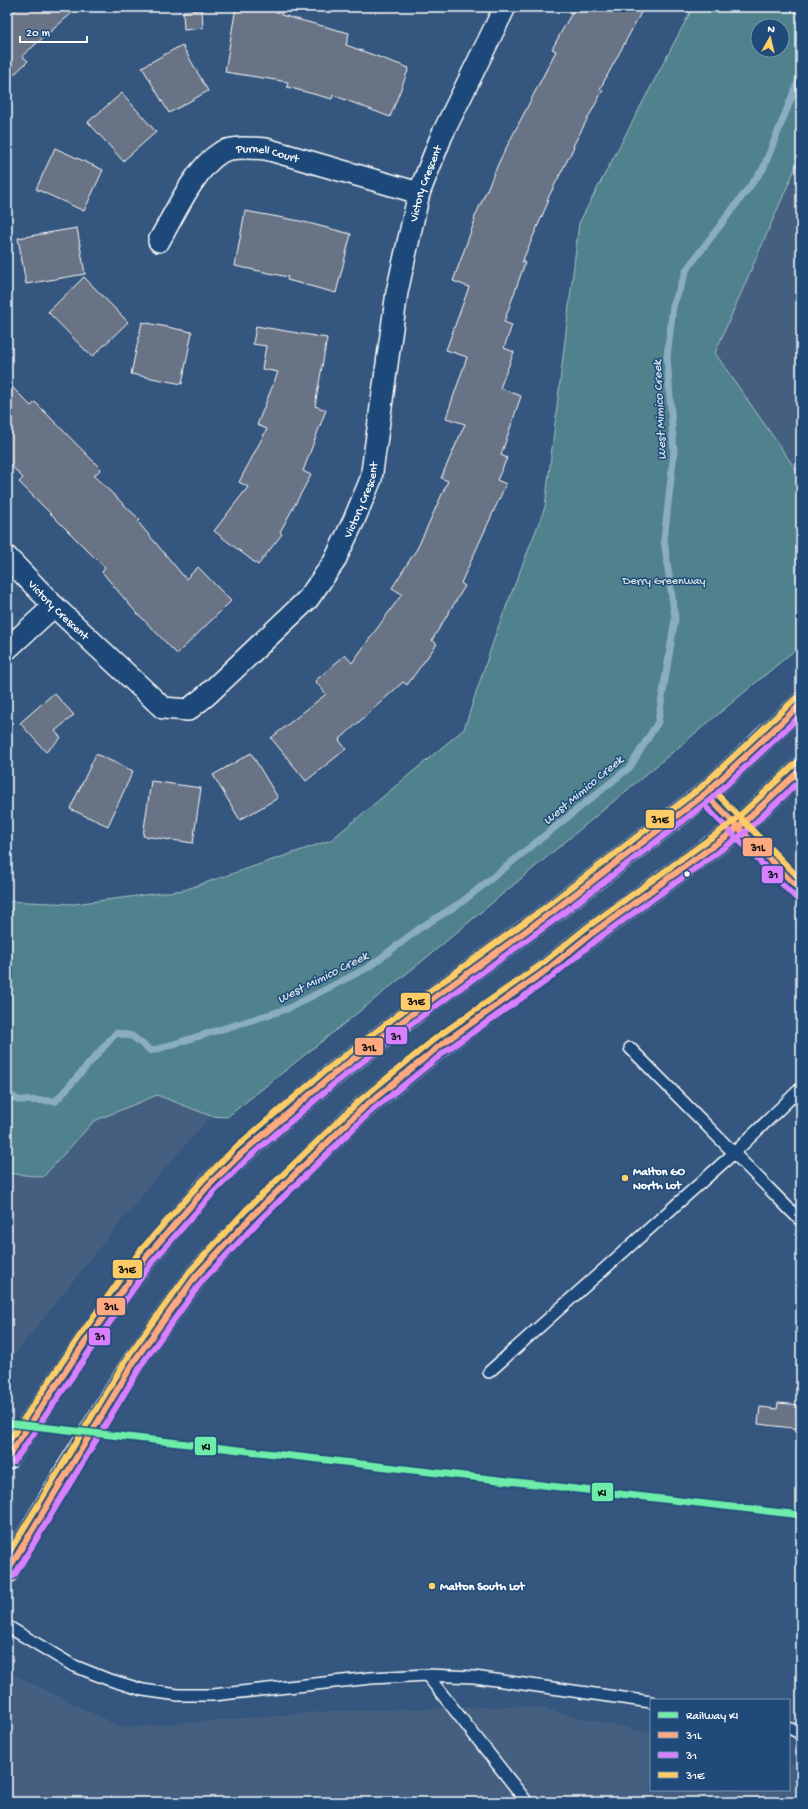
<svg xmlns="http://www.w3.org/2000/svg" width="808" height="1809" font-family="'Gochi Hand',sans-serif">
<style>
.built{fill:#445f80}
.green{fill:#50828d;stroke:#a8c0c6;fill-rule:evenodd}
.lines{fill:none;stroke-linecap:round;stroke-linejoin:round}
.stream{stroke:#8badc1;stroke-width:7}
.building{fill:#677386;stroke:#fff}
.service-casing{stroke:#fff;stroke-width:14}
.minor-casing{stroke:#fff;stroke-width:24}
.secondary-casing{stroke:#fff;stroke-width:25}
.service{stroke:#1f4a7a;stroke-width:11}
.minor{stroke:#1f4a7a;stroke-width:21}
.secondary{stroke:#1f4a7a;stroke-width:22}
.bus-1-casing{stroke:#1f4a7a;stroke-width:9}
.bus-2-casing{stroke:#1f4a7a;stroke-width:9}
.bus-3-casing{stroke:#1f4a7a;stroke-width:9}
.bus-1{stroke:#ffa980;stroke-width:6}
.bus-2{stroke:#d880ff;stroke-width:6}
.bus-3{stroke:#fdcc66;stroke-width:6}
.rail-1-casing{stroke:#1f4a7a;stroke-width:10}
.rail-1{stroke:#6deda9;stroke-width:7}
.bus-dot{fill:#fff;stroke:#1f4a7a;stroke-width:1.5}
.poi-dot{fill:#ffd166;stroke:#1f4a7a;stroke-width:1.5}
.labels{text-anchor:middle;stroke-width:3;stroke-linejoin:round;paint-order:stroke}
.street-label{font-size:12px;fill:#fff;stroke:#1f4a7a}
.park-label{font-size:12px;fill:#d3e0e2;stroke:#1f4a7a}
.poi-label{font-size:12px;font-weight:bold;fill:#fff;stroke:#1f4a7a;text-anchor:start}
.water-label{font-size:13px;font-style:italic;fill:#cfdde5;stroke:#1f4a7a}
.line-badge{stroke:#1f4a7a;stroke-width:1.5}
.pale-badge-label{font-size:11px;text-anchor:middle;font-weight:bold;fill:#111}
</style>
<rect width="100%" height="100%" fill="#35567e"/>
<filter id="ink" filterUnits="userSpaceOnUse"><feTurbulence type="fractalNoise" baseFrequency=".025" numOctaves="2"/><feDisplacementMap in="SourceGraphic" scale="8" xChannelSelector="R" yChannelSelector="G"/><feConvolveMatrix kernelMatrix="1 2 1 2 8 2 1 2 1" color-interpolation-filters="sRGB"/></filter>
<g filter="url(#ink)">
<path class="built" d="M 801,155 L 801,477 L 715,353 Z
M 157,1095 L 211,1116 L 150,1185 L 7,1364 L 7,1173 L 43,1177 L 94,1121 Z
M 7,1671 L 123,1728 L 333,1711 L 529,1706 L 651,1733 L 651,1790 L 789,1790 L 789,1763 L 801,1765 L 801,1802 L 7,1802 Z"/>
<path class="green" d="M 693,7 L 801,7 L 801,155 L 715,353 L 801,477 L 801,645 L 420,963 L 227,1117 L 211,1116 L 157,1095 L 94,1121 L 43,1177 L 7,1173 L 7,901 L 74,904 L 184,890 L 331,840 L 464,729 L 496,633 L 545,507 L 579,223 ZM 758,26 L 782,26 L 782,50 L 758,50 Z"/>
<g class="lines">
<path class="stream" d="M 7,1093 L 18,1100 L 56,1101 L 116,1033 L 132,1036 L 151,1051 L 287,1009 L 369,967 L 420,928 L 462,902 L 630,767 L 658,722 L 675,619 L 664,540 L 674,452 L 667,357 L 673,306 L 687,269 L 763,169 L 801,74"/>
</g>
<path class="building" d="M 19,7 L 79,7 L 22,56 L 28,61 L 7,81 L 7,17 Z
M 236,7 L 283,7 L 281,15 L 349,33 L 346,45 L 409,68 L 390,117 L 333,95 L 332,99 L 287,87 L 288,82 L 225,72 Z
M 575,7 L 644,7 L 600,89 L 603,90 L 573,146 L 574,147 L 547,200 L 549,200 L 522,262 L 525,263 L 504,322 L 512,325 L 504,348 L 514,352 L 500,388 L 521,396 L 501,455 L 507,458 L 497,480 L 506,484 L 461,583 L 465,586 L 432,640 L 437,644 L 407,685 L 403,682 L 339,740 L 346,749 L 306,781 L 271,738 L 326,694 L 315,681 L 345,655 L 352,663 L 402,594 L 392,588 L 418,547 L 448,481 L 441,478 L 465,424 L 446,418 L 467,357 L 446,350 L 469,287 L 453,281 L 475,220 L 474,219 L 500,160 L 556,51 L 552,49 Z
M 202,10 L 203,28 L 184,30 L 183,11 Z
M 182,45 L 208,91 L 169,113 L 142,67 Z
M 122,93 L 156,132 L 123,161 L 88,122 Z
M 55,148 L 103,170 L 84,211 L 36,189 Z
M 245,211 L 300,221 L 351,234 L 336,293 L 287,280 L 288,277 L 235,266 Z
M 77,228 L 85,274 L 26,284 L 18,238 Z
M 84,277 L 128,322 L 92,357 L 48,312 Z
M 142,322 L 192,332 L 182,384 L 131,374 Z
M 256,326 L 327,338 L 315,406 L 326,410 L 303,471 L 311,475 L 280,532 L 282,534 L 258,565 L 214,531 L 248,487 L 239,482 L 267,429 L 257,425 L 278,372 L 262,369 L 266,346 L 253,344 Z
M 7,382 L 31,406 L 35,402 L 101,469 L 94,476 L 140,520 L 138,522 L 186,579 L 198,567 L 231,601 L 177,654 L 134,610 L 102,572 L 105,568 L 19,482 L 23,478 L 7,461 Z
M 54,693 L 74,715 L 55,731 L 61,738 L 46,752 L 20,723 Z
M 251,753 L 278,798 L 240,820 L 213,775 Z
M 96,754 L 133,771 L 108,826 L 70,809 Z
M 151,781 L 201,788 L 193,843 L 143,836 Z
M 778,1403 L 801,1405 L 801,1429 L 758,1424 L 760,1407 L 777,1409 Z"/>
<g class="lines">
<g class="service-casing">
<path id="service" d="M 705,794 L 801,891
M 630,1048 L 801,1221
M 489,1372 L 734,1153 L 801,1088
M 7,1626 L 72,1665 L 107,1679 L 143,1690 L 178,1695 L 213,1695 L 371,1678 L 427,1675 L 474,1677 L 651,1702
M 427,1675 L 527,1802
M 789,1728 L 798,1732 L 801,1736"/>
</g>
<g class="minor-casing">
<g id="minor">
<path id="s1" d="M 159,241 C 174,215 195,168 220,153 C 230,146 254,148 266,149 L 419,193"/>
<path id="s2" d="M 7,557 L 54,606 L 163,708 L 188,710 L 207,695 L 308,599 L 334,562 L 354,520 L 371,479 L 397,292 L 419,193 L 442,135 L 505,7"/>
<path d="M 7,649 L 54,606"/>
</g>
</g>
<g class="secondary-casing">
<path id="secondary" d="M 7,1458 L 84,1344 L 147,1256 L 208,1186 L 242,1153 L 330,1077 L 417,1010 L 552,912 L 705,794 L 801,704
M 7,1572 L 66,1472 L 137,1357 L 196,1276 L 252,1216 L 364,1107 L 442,1044 L 544,972 L 591,934 L 738,828 L 801,769"/>
</g>
<use href="#service" class="service"/>
<use href="#minor" class="minor"/>
<use href="#secondary" class="secondary"/>
<g class="bus-1-casing">
<path id="bus-1" d="M 714,803 L 801,891
M 7,1458 L 84,1344 L 147,1256 L 208,1186 L 242,1153 L 330,1077 L 417,1010 L 552,912 L 705,794 L 801,704
M 7,1572 L 137,1357 L 196,1276 L 252,1216 L 364,1107 L 442,1044 L 544,972 L 591,934 L 738,828 L 801,769"/>
</g>
<g class="bus-2-casing">
<path id="bus-2" d="M 708,809 L 795,897
M 14,1462 L 91,1349 L 153,1261 L 214,1192 L 247,1159 L 335,1083 L 422,1016 L 557,918 L 710,800 L 801,715
M 14,1576 L 144,1361 L 202,1281 L 258,1222 L 369,1113 L 447,1050 L 549,979 L 596,940 L 743,834 L 801,780"/>
</g>
<g class="bus-3-casing">
<path id="bus-3" d="M 720,797 L 801,880
M 7,1444 L 77,1340 L 140,1251 L 202,1181 L 236,1147 L 325,1071 L 412,1004 L 547,906 L 700,788 L 796,698
M 7,1556 L 131,1352 L 190,1271 L 246,1210 L 359,1101 L 437,1037 L 539,966 L 586,928 L 733,822 L 796,763"/>
</g>
<use href="#bus-1" class="bus-1"/>
<use href="#bus-2" class="bus-2"/>
<use href="#bus-3" class="bus-3"/>
<g class="rail-1-casing">
<path id="rail-1" d="M 7,1423 L 801,1515"/>
</g>
<use href="#rail-1" class="rail-1"/>
</g>
</g>
<circle class="bus-dot" cx="687" cy="874" r="3.5"/>
<g class="poi-dot">
<circle cx="625" cy="1178" r="4"/>
<circle cx="432" cy="1586" r="4"/>
</g>
<g class="labels">
<g class="street-label">
<text dy="4" stroke="none"><textPath href="#s1" startOffset="157">Purnell Court</textPath></text>
<text dy="4" stroke="none"><textPath href="#s2" startOffset="843">Victory Crescent</textPath></text>
<text dy="4" stroke="none"><textPath href="#s2" startOffset="519">Victory Crescent</textPath></text>
<text dy="4" stroke="none"><textPath href="#s2" startOffset="74">Victory Crescent</textPath></text>
</g>
<g class="park-label">
<text x="664" y="584">Derry Greenway</text>
</g>
<g class="poi-label">
<text x="633" y="1175">Malton GO<tspan x="633" dy="14">North Lot</tspan></text>
<text x="440" y="1590">Malton South Lot</text>
</g>
<g class="water-label">
<text transform="translate(658 410) rotate(-93)" y="5">West Mimico Creek</text>
<text transform="translate(582 789) rotate(-40)" y="5">West Mimico Creek</text>
<text transform="translate(322 976) rotate(-27)" y="5">West Mimico Creek</text>
</g>
</g>
<g class="line-badge">
<rect x="645" y="809" width="30" height="20" rx="4" fill="#fdcc66"/>
<rect x="742" y="837" width="31" height="20" rx="4" fill="#ffa980"/>
<rect x="761" y="865" width="23" height="19" rx="4" fill="#d880ff"/>
<rect x="400" y="992" width="31" height="19" rx="4" fill="#fdcc66"/>
<rect x="385" y="1026" width="23" height="19" rx="4" fill="#d880ff"/>
<rect x="354" y="1037" width="30" height="19" rx="4" fill="#ffa980"/>
<rect x="112" y="1259" width="31" height="20" rx="4" fill="#fdcc66"/>
<rect x="96" y="1297" width="30" height="19" rx="4" fill="#ffa980"/>
<rect x="88" y="1327" width="23" height="19" rx="4" fill="#d880ff"/>
<rect x="194" y="1436" width="23" height="20" rx="4" fill="#6deda9"/>
<rect x="591" y="1482" width="23" height="20" rx="4" fill="#6deda9"/>
</g>
<g class="pale-badge-label">
<text x="660" y="823">31E</text>
<text x="758" y="851">31L</text>
<text x="773" y="878">31</text>
<text x="416" y="1005">31E</text>
<text x="396" y="1040">31</text>
<text x="369" y="1051">31L</text>
<text x="127" y="1273">31E</text>
<text x="111" y="1310">31L</text>
<text x="100" y="1340">31</text>
<text x="206" y="1450">KI</text>
<text x="602" y="1496">KI</text>
</g>
<rect width="808" height="1809" fill="none" stroke="#1f4a7a" stroke-width="24"/>
<rect x="12" y="12" width="784" height="1785" fill="none" stroke="#fff" stroke-width="1.5" filter="url(#ink)"/>
<rect x="650" y="1699" width="140" height="92" fill="#1f4a7a" stroke="#7992af"/>
<rect x="658" y="1712" width="20" height="6" fill="#6deda9" stroke="#7992af"/>
<text x="686" y="1719" font-size="12" fill="#ffffff">Railway KI</text>
<rect x="658" y="1732" width="20" height="6" fill="#ffa980" stroke="#7992af"/>
<text x="686" y="1739" font-size="12" fill="#ffffff">31L</text>
<rect x="658" y="1752" width="20" height="6" fill="#d880ff" stroke="#7992af"/>
<text x="686" y="1759" font-size="12" fill="#ffffff">31</text>
<rect x="658" y="1772" width="20" height="6" fill="#fdcc66" stroke="#7992af"/>
<text x="686" y="1779" font-size="12" fill="#ffffff">31E</text>
<g transform="translate(770 38) rotate(8)"><circle r="19" fill="#1f4a7a" stroke="#7992af"/>
<path d="M0-3L7 15L0 10L-7 15Z" fill="#ffd166"/>
<text y="-6" font-size="11" font-weight="bold" text-anchor="middle" fill="#ffffff">N</text>
</g>
<path d="M20 36v6h67v-6" fill="none" stroke="#ffffff" stroke-width="2"/>
<text x="26" y="36" font-size="12" fill="#ffffff" stroke="#1f4a7a" stroke-width="3" paint-order="stroke">20 m</text>
</svg>
